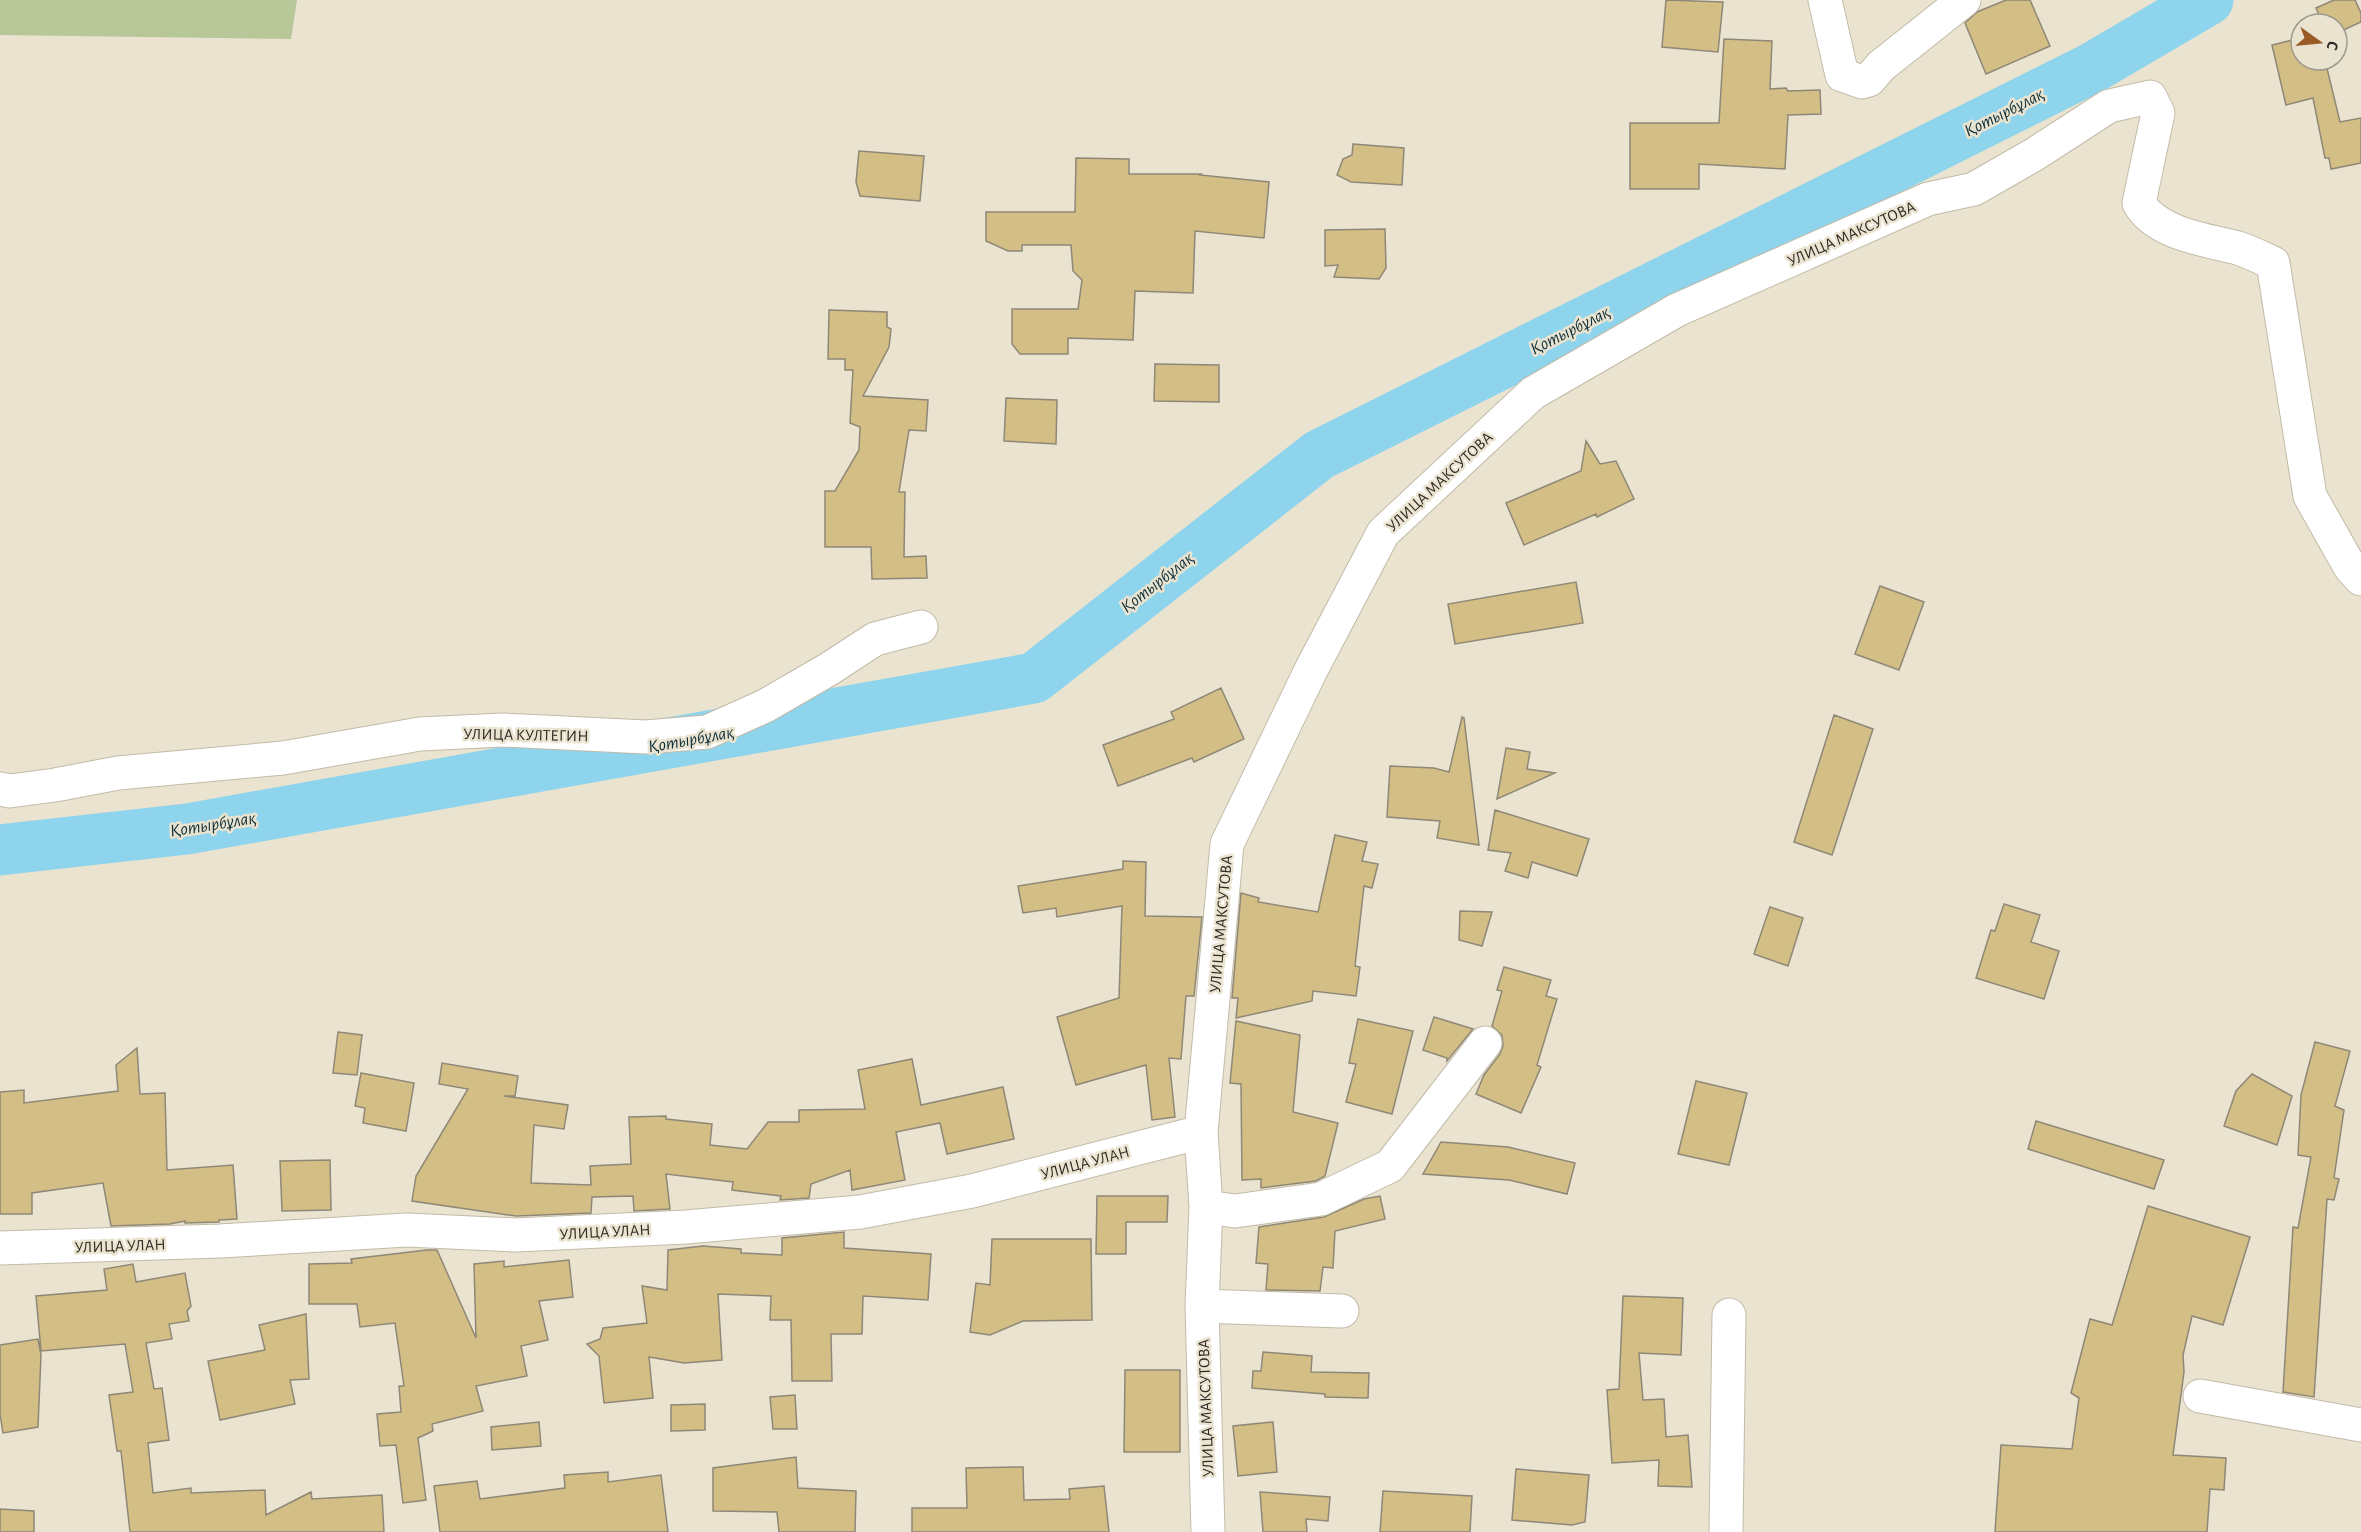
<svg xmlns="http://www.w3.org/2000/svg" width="2361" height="1532" font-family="'Alegreya Sans',sans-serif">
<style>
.green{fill:#b7c798}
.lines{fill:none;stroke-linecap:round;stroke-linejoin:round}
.river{stroke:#8ed4ec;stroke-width:51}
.building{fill:#d3be86;stroke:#8f8877;stroke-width:1.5}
.minor-casing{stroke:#c2bba8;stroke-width:35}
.minor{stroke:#fff;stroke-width:33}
.labels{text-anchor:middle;stroke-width:5;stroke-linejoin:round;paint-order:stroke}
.street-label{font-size:16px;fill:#2d2a23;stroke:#eae3d0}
.water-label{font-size:18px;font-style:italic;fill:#0d2f39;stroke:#eae3d0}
</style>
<rect width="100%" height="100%" fill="#eae3d0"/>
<path class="green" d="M 0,0 L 297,0 L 291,39 L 0,35 Z"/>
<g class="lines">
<path class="river" d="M 0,850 L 187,829 L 1034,678 L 1319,455 L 2092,68 L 2208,0"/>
</g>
<path class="building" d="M 1666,0 L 1723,2 L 1718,52 L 1662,47 Z
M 2006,0 L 2030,0 L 2050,46 L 1986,74 L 1965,23 L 1977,12 Z
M 2334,0 L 2355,0 L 2361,13 L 2361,22 L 2337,33 L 2337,24 L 2323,24 L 2316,8 Z
M 2301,38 L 2301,60 L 2325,60 L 2340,122 L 2361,118 L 2361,163 L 2331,169 L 2329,158 L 2325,158 L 2313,98 L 2286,105 L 2272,45 Z
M 1724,39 L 1772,41 L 1770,89 L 1786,88 L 1788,91 L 1820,90 L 1821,114 L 1788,115 L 1785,169 L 1699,164 L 1699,189 L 1630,189 L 1630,123 L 1719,123 Z
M 1353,144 L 1404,148 L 1402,185 L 1351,182 L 1337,175 L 1343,159 L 1352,155 Z
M 859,151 L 924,156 L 920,201 L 860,196 L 856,182 Z
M 1076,158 L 1129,159 L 1129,174 L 1201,174 L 1200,175 L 1269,182 L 1264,238 L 1195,231 L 1193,293 L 1135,291 L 1133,340 L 1068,338 L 1068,354 L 1020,354 L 1012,344 L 1012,309 L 1078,309 L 1082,280 L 1073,271 L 1071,245 L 1022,245 L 1022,251 L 1008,251 L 986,241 L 986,212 L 1075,212 Z
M 1385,229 L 1386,268 L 1379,279 L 1334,277 L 1338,265 L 1325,266 L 1325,230 Z
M 829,310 L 887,312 L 887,327 L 891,329 L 889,347 L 863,396 L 928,400 L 926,431 L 909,430 L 899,492 L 905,492 L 904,557 L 926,556 L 927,578 L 872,579 L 871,547 L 825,547 L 825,491 L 835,491 L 859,450 L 860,427 L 850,423 L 853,370 L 845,370 L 845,359 L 828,359 Z
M 1155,364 L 1219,365 L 1219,402 L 1154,401 Z
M 1006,398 L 1057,400 L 1056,444 L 1004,441 Z
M 1586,441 L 1600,464 L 1616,461 L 1634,499 L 1597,517 L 1596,514 L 1524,545 L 1506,503 L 1581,471 Z
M 1576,582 L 1583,623 L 1455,644 L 1448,604 Z
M 1880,586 L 1924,602 L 1899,670 L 1855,654 Z
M 1221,688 L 1244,739 L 1194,762 L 1192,758 L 1118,786 L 1103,745 L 1174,719 L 1171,712 Z
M 1834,715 L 1873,729 L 1832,855 L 1794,842 Z
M 1462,717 L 1464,718 L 1479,845 L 1437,838 L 1440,821 L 1387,817 L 1390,766 L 1434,768 L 1449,772 Z
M 1506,748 L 1530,752 L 1527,769 L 1555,773 L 1497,799 Z
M 1495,810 L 1589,839 L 1577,876 L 1532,862 L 1528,878 L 1505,871 L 1511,853 L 1488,850 Z
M 1335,835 L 1367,842 L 1362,861 L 1378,864 L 1372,888 L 1364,886 L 1355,966 L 1360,967 L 1356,996 L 1313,991 L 1312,1001 L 1236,1018 L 1238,998 L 1232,998 L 1241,893 L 1259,898 L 1258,902 L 1318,912 Z
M 1123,861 L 1146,862 L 1145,916 L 1202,917 L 1194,996 L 1186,996 L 1181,1059 L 1169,1058 L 1175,1117 L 1152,1120 L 1146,1065 L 1076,1085 L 1057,1017 L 1119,998 L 1122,906 L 1057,917 L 1056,908 L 1023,913 L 1018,886 L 1123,869 Z
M 2004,904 L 2040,915 L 2031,942 L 2059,951 L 2044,999 L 1976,978 L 1991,930 L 1995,931 Z
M 1770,907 L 1803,918 L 1788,966 L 1754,954 Z
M 1460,911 L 1492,912 L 1482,946 L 1459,940 Z
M 1504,967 L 1551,980 L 1546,996 L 1557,999 L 1537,1065 L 1541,1067 L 1521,1113 L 1476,1094 L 1484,1075 L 1500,1054 L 1503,1046 L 1502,1035 L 1492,1026 L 1502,991 L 1497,990 Z
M 1434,1017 L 1473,1029 L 1447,1061 L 1447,1058 L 1423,1050 Z
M 1358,1019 L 1413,1031 L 1392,1114 L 1346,1102 L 1356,1064 L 1349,1063 Z
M 1236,1021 L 1300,1035 L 1293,1112 L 1338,1123 L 1325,1176 L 1316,1181 L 1261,1188 L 1261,1179 L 1242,1180 L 1241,1084 L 1230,1083 Z
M 338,1032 L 362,1035 L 357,1075 L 333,1073 Z
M 2315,1042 L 2350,1051 L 2335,1106 L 2344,1110 L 2334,1178 L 2339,1179 L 2334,1200 L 2327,1199 L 2314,1397 L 2283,1392 L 2293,1227 L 2298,1228 L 2311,1157 L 2298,1155 L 2301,1095 Z
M 137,1048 L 140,1094 L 165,1093 L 167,1170 L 233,1165 L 237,1219 L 219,1220 L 219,1222 L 185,1223 L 185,1221 L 170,1224 L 111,1226 L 103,1183 L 32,1193 L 32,1214 L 0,1214 L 0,1092 L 24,1090 L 24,1103 L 118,1091 L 116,1065 Z
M 912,1059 L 921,1105 L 1003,1087 L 1014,1139 L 947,1154 L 940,1123 L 896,1132 L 905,1180 L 852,1190 L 850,1170 L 811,1184 L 809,1198 L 780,1200 L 781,1196 L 732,1190 L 733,1182 L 666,1174 L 670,1209 L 634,1211 L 633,1196 L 592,1197 L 591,1213 L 516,1216 L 412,1201 L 416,1176 L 468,1089 L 439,1084 L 442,1063 L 518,1076 L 515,1096 L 504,1096 L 568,1105 L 564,1129 L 534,1125 L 531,1183 L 591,1185 L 590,1166 L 631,1164 L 629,1117 L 666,1116 L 666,1119 L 712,1124 L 710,1145 L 747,1149 L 768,1122 L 799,1122 L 799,1110 L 865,1109 L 858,1070 Z
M 361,1073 L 414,1083 L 406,1131 L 363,1123 L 365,1108 L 355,1106 Z
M 2252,1074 L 2292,1096 L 2277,1145 L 2224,1126 L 2236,1091 Z
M 1696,1081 L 1747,1093 L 1729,1165 L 1678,1154 Z
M 2036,1121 L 2164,1160 L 2154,1189 L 2028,1149 Z
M 1441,1142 L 1508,1147 L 1575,1163 L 1567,1194 L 1509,1180 L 1423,1174 Z
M 330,1160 L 331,1210 L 282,1211 L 280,1161 Z
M 1097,1196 L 1168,1196 L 1167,1222 L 1126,1222 L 1126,1254 L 1096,1254 Z
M 1380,1196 L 1385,1219 L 1335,1231 L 1333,1268 L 1323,1267 L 1320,1291 L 1266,1290 L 1268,1264 L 1256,1263 L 1259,1227 L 1324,1217 L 1364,1199 Z
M 2148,1206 L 2250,1237 L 2223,1325 L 2192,1316 L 2183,1355 L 2184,1372 L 2173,1455 L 2226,1458 L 2224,1490 L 2210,1489 L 2207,1532 L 1995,1532 L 2001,1445 L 2072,1449 L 2079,1398 L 2071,1393 L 2090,1319 L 2112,1325 Z
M 844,1232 L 844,1248 L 931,1254 L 928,1300 L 863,1296 L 862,1334 L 831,1334 L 832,1381 L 792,1381 L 791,1320 L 770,1320 L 771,1296 L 718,1294 L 722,1360 L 684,1363 L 649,1357 L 653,1398 L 604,1403 L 599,1356 L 587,1344 L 600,1339 L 603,1328 L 647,1323 L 642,1286 L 667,1290 L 668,1250 L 703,1246 L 741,1249 L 741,1253 L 782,1255 L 782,1238 Z
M 992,1239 L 1091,1239 L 1092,1320 L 1023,1321 L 990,1335 L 970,1332 L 976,1283 L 990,1285 Z
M 427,1250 L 437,1250 L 476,1338 L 474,1264 L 504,1261 L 504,1267 L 569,1260 L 573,1297 L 539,1301 L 548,1340 L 521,1346 L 527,1376 L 476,1386 L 483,1411 L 432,1424 L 433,1431 L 418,1438 L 426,1500 L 403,1503 L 396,1445 L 380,1446 L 377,1414 L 401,1412 L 399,1386 L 404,1386 L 395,1323 L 360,1327 L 357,1304 L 309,1304 L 309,1264 L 352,1263 L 351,1259 Z
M 133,1264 L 136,1282 L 185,1273 L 191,1306 L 187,1311 L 189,1321 L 169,1324 L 172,1339 L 146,1343 L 154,1389 L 162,1388 L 169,1440 L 148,1443 L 153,1493 L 191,1488 L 191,1493 L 265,1490 L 266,1515 L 311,1492 L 312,1499 L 382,1495 L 384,1532 L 130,1532 L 121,1451 L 117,1451 L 109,1395 L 133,1392 L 125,1344 L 41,1351 L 36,1296 L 107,1290 L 104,1269 Z
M 1623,1296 L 1683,1298 L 1681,1355 L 1639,1353 L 1643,1400 L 1664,1399 L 1666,1437 L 1688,1435 L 1692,1487 L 1658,1486 L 1659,1460 L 1612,1463 L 1607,1390 L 1619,1389 Z
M 306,1314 L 309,1379 L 290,1380 L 295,1404 L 220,1420 L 208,1361 L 265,1350 L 259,1325 Z
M 38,1339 L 41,1355 L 38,1427 L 3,1433 L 0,1414 L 0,1345 Z
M 1263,1352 L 1312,1356 L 1311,1372 L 1369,1373 L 1368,1398 L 1325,1397 L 1325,1394 L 1252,1388 L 1253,1371 L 1261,1371 Z
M 1125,1370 L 1180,1370 L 1180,1452 L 1124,1452 Z
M 795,1395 L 797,1429 L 773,1429 L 770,1397 Z
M 705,1404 L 705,1430 L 671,1431 L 671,1405 Z
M 539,1422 L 541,1446 L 492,1450 L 491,1427 Z
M 1273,1422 L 1277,1472 L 1238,1476 L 1233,1426 Z
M 796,1457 L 798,1488 L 856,1491 L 855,1532 L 779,1532 L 777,1512 L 713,1511 L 713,1468 Z
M 1023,1467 L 1024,1500 L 1070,1499 L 1069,1489 L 1104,1486 L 1109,1532 L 912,1532 L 912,1508 L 967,1508 L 966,1468 Z
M 1516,1469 L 1589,1475 L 1585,1522 L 1572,1525 L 1512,1520 Z
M 608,1472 L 608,1482 L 661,1475 L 668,1532 L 440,1532 L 434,1486 L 477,1481 L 480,1499 L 565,1488 L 564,1475 Z
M 1383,1491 L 1472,1496 L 1470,1532 L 1380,1532 Z
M 1260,1492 L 1330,1497 L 1328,1521 L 1306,1519 L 1307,1532 L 1263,1532 Z
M 0,1509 L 34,1511 L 34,1532 L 0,1532 Z"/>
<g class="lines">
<g class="minor-casing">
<path id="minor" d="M 1825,0 L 1842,75 L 1862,82 L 1869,80 L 1881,66 L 1964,0
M 0,789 L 10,791 L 55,785 L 118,773 L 283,758 L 420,734 L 502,730 L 646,737 L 707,732 L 765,706 L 829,669 L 875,639 L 921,627
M 1206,1207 L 1235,1211 L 1321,1199 L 1390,1166 L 1485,1043
M 0,1248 L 220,1241 L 407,1230 L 516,1235 L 686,1227 L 860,1212 L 972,1191 L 1201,1132
M 1202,1306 L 1342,1311
M 2200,1396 L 2361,1425
M 1208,1532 L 1202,1306 L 1206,1207 L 1201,1132 L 1227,844 L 1311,670 L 1383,533 L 1533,393 L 1677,310 L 1928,199 L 1974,189 L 2035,154 L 2109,106 L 2150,97 L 2158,113 L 2139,203 C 2156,234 2207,240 2238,248 C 2250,252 2262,258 2273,263 L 2310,496 L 2350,567 L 2361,579
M 1726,1532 L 1729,1315"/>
</g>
<use href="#minor" class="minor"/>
</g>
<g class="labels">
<g class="street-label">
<text transform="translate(1851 233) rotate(-24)" y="6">УЛИЦА МАКСУТОВА</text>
<text transform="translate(1439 481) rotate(-43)" y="6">УЛИЦА МАКСУТОВА</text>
<text transform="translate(526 734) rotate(1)" y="6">УЛИЦА КУЛТЕГИН</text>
<text transform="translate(1220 924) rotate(-85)" y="6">УЛИЦА МАКСУТОВА</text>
<text transform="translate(1085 1162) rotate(-15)" y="6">УЛИЦА УЛАН</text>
<text transform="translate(605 1231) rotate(-3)" y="6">УЛИЦА УЛАН</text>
<text transform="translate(120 1245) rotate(-2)" y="6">УЛИЦА УЛАН</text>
<text transform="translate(1205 1408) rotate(-92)" y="6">УЛИЦА МАКСУТОВА</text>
</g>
<g class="water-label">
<text transform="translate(2004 112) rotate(-27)" y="6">Қотырбұлақ</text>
<text transform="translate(1570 330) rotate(-27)" y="6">Қотырбұлақ</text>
<text transform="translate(1157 582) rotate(-38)" y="6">Қотырбұлақ</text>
<text transform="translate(691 739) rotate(-10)" y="6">Қотырбұлақ</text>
<text transform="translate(213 824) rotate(-9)" y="6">Қотырбұлақ</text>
</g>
</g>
<g transform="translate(2319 42) rotate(105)"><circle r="28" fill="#eae3d0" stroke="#9e998b" stroke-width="1.5"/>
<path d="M0-4.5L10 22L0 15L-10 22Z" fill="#9a5a24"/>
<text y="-9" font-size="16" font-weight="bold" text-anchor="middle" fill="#2d2a23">С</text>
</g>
</svg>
